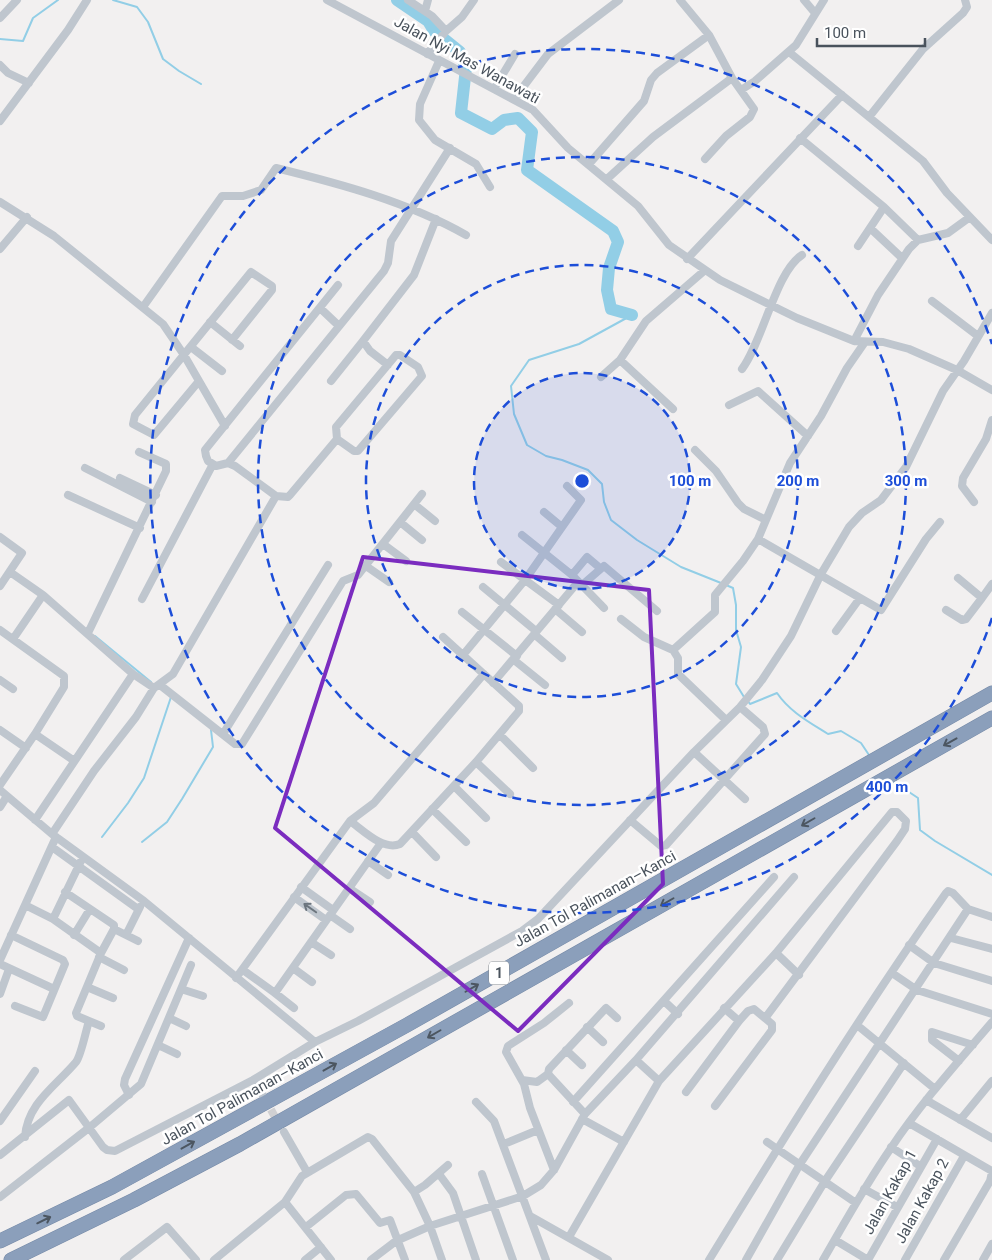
<svg xmlns="http://www.w3.org/2000/svg" width="992" height="1260" font-family="Roboto,sans-serif">
<style>
.lines{fill:none;stroke-linecap:round;stroke-linejoin:round}
.stream{stroke:#92cee6;stroke-width:2}
.river{stroke:#92cee6;stroke-width:12}
.street-tunnel{stroke:#d0d0d2;stroke-width:8;stroke-dasharray:8 4;stroke-linecap:butt}
.highway-casing{stroke:#768aa7;stroke-width:15}
.street{stroke:#bfc6ce;stroke-width:8}
.highway{stroke:#8b9fbb;stroke-width:14}
.oneway{stroke:#4c5661}
.oneway2{stroke:#6c757e}
.marked{fill:none;stroke:#7b2cbf;stroke-width:4;stroke-linejoin:round}
.ring{fill:none;stroke:#1d4ed8;stroke-width:2.5;stroke-dasharray:9 6}
.labels{text-anchor:middle;stroke-width:5;stroke-linejoin:round;paint-order:stroke}
.shield{fill:#fff;stroke:#80868d;stroke-width:1}
.shield-label{font-size:14px;font-weight:bold;fill:#49525c}
.street-label{font-size:15px;fill:#49525c;stroke:#fff}
.centre{fill:#1d4ed8;stroke:#fff;stroke-width:2.5}
.ring-label{font-size:15px;text-anchor:middle;font-weight:bold;fill:#1d4ed8;stroke:#fff;stroke-width:5;stroke-linejoin:round;paint-order:stroke}
</style>
<rect width="100%" height="100%" fill="#f2f0f0"/>
<g class="lines">
<path class="stream" d="M 113,0 L 137,7 L 148,22 L 163,59 L 179,71 L 201,84
M 0,39 L 23,41 L 33,18 L 58,0
M 632,315 L 579,344 L 529,360 L 511,386 L 514,414 L 527,445 L 546,456 L 562,460 L 588,470 L 602,484 L 604,502 L 611,520 L 637,540 L 681,567 L 721,583
M 726,585 L 733,588 L 736,605 L 736,630 L 741,647 L 736,684 L 744,697
M 95,636 L 151,682
M 747,700 L 750,704 L 777,693 C 790,712 809,722 828,734 L 841,731 L 861,743 L 869,755
M 894,782 L 918,798 L 920,830 L 935,841 L 992,875
M 102,837 L 128,803 L 144,778 L 171,697
M 142,842 L 167,822 L 182,799 L 213,747 L 211,730"/>
<path class="river" d="M 397,0 L 428,21 L 434,31 L 460,52 L 466,68 L 461,113 L 492,129 L 504,120 L 518,118 L 532,132 L 527,170 L 613,231 L 618,242 L 609,268 L 607,290 L 611,309 L 632,315"/>
<path class="street-tunnel" d="M 265,1099 L 279,1124"/>
<g class="highway-casing">
<path id="highway" d="M 0,1241 L 112,1187 L 407,1025 L 992,693
M 11,1260 L 134,1200 L 240,1144 L 992,718"/>
</g>
<path class="street" d="M 327,0 L 533,110 L 568,148 L 638,206 L 669,245 L 720,280 L 797,318 L 854,341 L 883,342 L 909,349 L 957,370 L 992,390
M 408,0 L 432,16 L 446,31 L 427,54
M 680,0 L 709,35 L 732,78 L 754,109 L 750,117 L 726,136 L 705,159
M 804,0 L 815,13
M 425,11 L 428,0
M 0,18 L 17,0
M 446,31 L 462,17 L 474,0
M 789,52 L 923,161 L 947,193 L 992,240
M 439,61 L 420,104 L 419,120 L 435,140 L 476,164 L 490,187
M 0,65 L 8,73 L 29,83
M 494,89 L 515,54
M 741,90 L 755,81 L 796,45 L 824,0
M 514,99 L 548,54 L 619,0
M 869,117 L 923,49 L 963,13 L 967,7 L 965,0
M 0,121 L 68,30 L 87,0
M 800,138 L 884,207 L 918,240
M 589,164 L 644,101 L 651,80 L 657,73 L 709,35
M 607,179 L 653,137 L 732,78
M 0,202 L 54,236 L 163,324 L 184,355 L 225,426
M 870,228 L 902,258
M 858,246 L 884,207
M 0,249 L 27,217
M 687,259 L 842,95
M 932,301 L 978,336
M 143,307 L 222,196 L 243,196 L 261,190 L 276,168 C 341,184 408,202 466,235
M 320,308 L 339,326
M 210,322 L 240,346
M 854,341 L 878,295 L 909,249 L 918,240 L 948,233 L 970,217
M 191,347 L 222,371
M 396,355 L 400,355 L 418,367 L 422,376 L 358,451 L 354,451 L 337,439 L 336,427 Z
M 620,360 L 673,409
M 388,365 L 370,351 L 363,341 L 414,275 L 436,219
M 742,369 C 763,341 776,271 802,255
M 601,377 L 620,360 L 646,321 L 704,271
M 199,381 L 154,435 L 133,424 L 135,415 L 251,272 L 272,286 L 272,290 L 232,340
M 331,381 L 363,341
M 729,405 L 758,391 L 808,436
M 695,450 L 716,471 L 738,503 L 744,509 L 766,520
M 228,463 L 384,271 L 388,263 L 391,241 L 450,148
M 85,468 L 152,502
M 120,478 L 156,495
M 68,495 L 140,528
M 276,496 L 235,466 L 228,463 L 216,466 L 208,461 L 206,456 L 205,450 L 338,285
M 974,502 L 962,486 L 963,478 L 986,439 L 992,420
M 414,504 L 435,521
M 544,512 L 562,527
M 400,522 L 422,540
M 522,535 L 572,575 L 604,608
M 0,537 L 22,553 L 0,586
M 758,539 L 881,610 L 926,539 L 940,522
M 383,544 L 406,561
M 501,562 L 559,605
M 366,566 L 389,582
M 10,572 L 43,595 L 133,674 L 35,820
M 572,575 L 587,557 L 600,568
M 958,578 L 982,598 L 992,584
M 581,586 L 604,566 L 657,611
M 483,587 L 536,631
M 142,599 L 213,464
M 555,609 L 582,632
M 946,610 L 962,620 L 966,619 L 982,598
M 462,612 L 517,656
M 621,619 L 644,637 L 673,650
M 0,630 L 64,676 L 64,687 L 35,734
M 836,631 L 860,598
M 88,633 L 166,471 L 166,464 L 139,452
M 534,634 L 562,658
M 13,639 L 43,595
M 463,655 L 525,580 L 581,500 L 567,486
M 514,660 L 545,685
M 133,674 L 154,688
M 0,680 L 13,689
M 493,683 L 578,582
M 160,685 L 235,744 L 242,744 L 343,581 L 358,575 L 422,494
M 726,720 L 678,674 L 678,658 L 673,650 L 715,612 L 715,595 L 743,561 L 758,539 L 790,463 L 821,416 L 847,368 L 865,342
M 0,730 L 26,748
M 223,734 L 328,565
M 500,735 L 533,768
M 694,752 L 745,799
M 476,762 L 510,794
M 0,785 L 35,734 L 73,760
M 454,786 L 486,818
M 0,790 L 52,834 L 144,901 L 315,1042
M 0,807 L 7,796
M 432,809 L 466,842
M 630,820 L 661,846 L 666,845 L 765,734 L 763,727 L 740,707
M 350,821 C 363,830 383,851 400,844 L 476,762 L 519,711 L 519,706 L 443,637
M 412,832 L 436,857
M 52,834 L 94,771 L 136,717 L 154,688 L 173,674 L 276,496 L 288,497 L 290,495 L 337,439
M 52,847 L 138,909
M 368,861 L 388,875
M 301,887 L 333,910
M 349,888 L 370,902
M 65,892 L 114,925 L 114,929 L 101,953
M 294,897 L 326,920
M 25,905 L 53,919 L 101,953 L 76,1013 L 77,1016 L 101,1026
M 330,915 L 350,929
M 53,919 L 81,861
M 114,929 L 138,941
M 11,935 L 63,960 L 65,964 L 43,1017 L 15,1006
M 74,935 L 90,909
M 126,935 L 140,907
M 951,938 L 992,949
M 311,942 L 331,955
M 909,945 L 934,963 L 992,981
M 776,953 L 799,975
M 99,957 L 124,970
M 0,960 L 56,837
M 0,964 L 54,989
M 293,968 L 312,982
M 243,970 L 275,993 L 381,843
M 892,973 L 917,990 L 992,1014
M 236,978 L 350,821 L 374,803 L 484,674
M 87,987 L 113,998
M 181,989 L 191,965
M 275,993 L 294,1008
M 0,994 L 9,969
M 664,1001 L 678,1014
M 724,1008 L 739,1021
M 169,1018 L 186,1026
M 857,1025 L 935,1089
M 587,1027 L 603,1042
M 158,1045 L 177,1054
M 566,1050 L 582,1065
M 636,1060 L 794,877
M 959,1061 L 932,1040 L 932,1032 L 973,1045
M 548,1074 L 585,1114
M 253,1080 L 262,1094
M 522,1080 L 537,1082 L 548,1074 L 549,1069 L 606,1008 L 617,1018
M 686,1092 L 739,1021 L 748,1011 L 754,1009 L 772,1024 L 772,1030 L 715,1106
M 129,1095 L 124,1085 L 125,1079 L 189,938
M 926,1100 L 992,1138
M 476,1102 L 494,1121 L 546,1260
M 573,1102 L 774,877
M 582,1119 L 624,1142
M 960,1120 L 992,1081
M 0,1121 L 35,1071
M 909,1123 L 992,1171
M 284,1132 L 307,1172
M 25,1137 C 27,1103 57,1085 76,1062 C 81,1056 86,1030 89,1021
M 767,1142 L 856,1203
M 504,1144 L 538,1130
M 891,1147 L 920,1166
M 0,1155 L 69,1100 L 103,1147 L 107,1150 L 115,1151 L 253,1080 L 315,1042 L 358,1021 L 522,931 L 538,919 L 694,752 L 740,707 L 762,680 L 791,636 L 821,574 L 849,527 L 862,513 L 881,500 L 906,467 L 943,391 L 964,361 L 992,313
M 554,1170 L 530,1108 L 524,1084 L 506,1052 L 508,1046 L 544,1023 L 569,1003
M 439,1174 L 453,1193 L 476,1260
M 482,1174 L 513,1260
M 864,1189 L 897,1207
M 414,1192 L 425,1185 L 448,1165
M 0,1197 L 90,1127 L 141,1084 L 181,989 L 203,996
M 285,1202 L 331,1260
M 530,1216 L 608,1260
M 306,1227 L 346,1195 L 356,1194 L 380,1223 L 390,1220 L 405,1260
M 569,1237 L 659,1081 L 776,953 L 892,812 L 897,812 L 906,821 L 905,829 L 897,841 L 766,1017
M 835,1240 L 868,1260
M 124,1260 L 167,1227 L 196,1260
M 214,1260 L 285,1202 L 302,1176 L 368,1137 L 372,1139 L 414,1192 L 430,1226 L 442,1260
M 305,1260 L 321,1247
M 371,1260 L 396,1241 L 430,1226 L 523,1196 L 541,1185 L 554,1170 L 585,1114 L 636,1060 L 659,1081
M 709,1260 C 785,1136 862,1012 946,893 L 948,891 L 953,893 L 968,909 L 992,917
M 746,1260 L 800,1164 L 968,909
M 777,1260 L 825,1181 L 904,1063
M 823,1260 C 845,1222 866,1184 891,1148 C 921,1103 957,1063 992,1022
M 868,1260 L 937,1139
M 905,1260 L 964,1156
M 944,1260 L 990,1181 L 992,1172
M 983,1260 L 992,1244"/>
<use href="#highway" class="highway"/>
</g>
<defs><path id="oneway-shaft" d="M-6 0H5M1.5-3L5.5 0L1.5 3" fill="none" stroke-width="1.6" stroke-linecap="round" stroke-linejoin="round" transform="scale(1.25)"/></defs>
<g class="oneway">
<use href="#oneway-shaft" transform="translate(950 742) rotate(151)"/>
<use href="#oneway-shaft" transform="translate(808 822) rotate(150)"/>
<use href="#oneway-shaft" transform="translate(667 902) rotate(150)"/>
<use href="#oneway-shaft" transform="translate(472 988) rotate(-30)"/>
<use href="#oneway-shaft" transform="translate(434 1034) rotate(150)"/>
<use href="#oneway-shaft" transform="translate(330 1067) rotate(-29)"/>
<use href="#oneway-shaft" transform="translate(188 1145) rotate(-29)"/>
<use href="#oneway-shaft" transform="translate(44 1220) rotate(-26)"/>
</g>
<use class="oneway2" href="#oneway-shaft" transform="translate(310 908) rotate(-145)"/>
<path class="marked" d="M 363,557 L 649,590 L 663,884 L 518,1031 L 275,828 Z"/>
<circle cx="582" cy="481" r="108" fill="#1d4ed8" fill-opacity=".12"/>
<g class="ring">
<circle cx="582" cy="481" r="108"/>
<circle cx="582" cy="481" r="216"/>
<circle cx="582" cy="481" r="324"/>
<path d="M992 618A432 432 0 1 1 992 344"/>
</g>
<g class="labels">
<rect class="shield" x="489" y="961.5" width="20" height="23" rx="4"/>
<g class="shield-label">
<text x="499" y="978">1</text>
</g>
<g class="street-label">
<text transform="translate(467 60) rotate(29)" y="5">Jalan Nyi Mas Wanawati</text>
<text transform="translate(595 899) rotate(-29)" y="5">Jalan Tol Palimanan–Kanci</text>
<text transform="translate(242 1097) rotate(-29)" y="5">Jalan Tol Palimanan–Kanci</text>
<text transform="translate(890 1192) rotate(-61)" y="5">Jalan Kakap 1</text>
<text transform="translate(922 1201) rotate(-61)" y="5">Jalan Kakap 2</text>
</g>
</g>
<circle cx="582" cy="481" r="8" class="centre"/>
<g class="ring-label">
<text x="690" y="486">100 m</text>
<text x="798" y="486">200 m</text>
<text x="906" y="486">300 m</text>
<text x="887" y="792">400 m</text>
</g>
<path d="M817 38v8h108v-8" fill="none" stroke="#49525c" stroke-width="2.5"/>
<text x="824" y="38" font-size="15" fill="#49525c" stroke="#ffffff" stroke-width="4" paint-order="stroke">100 m</text>
</svg>
